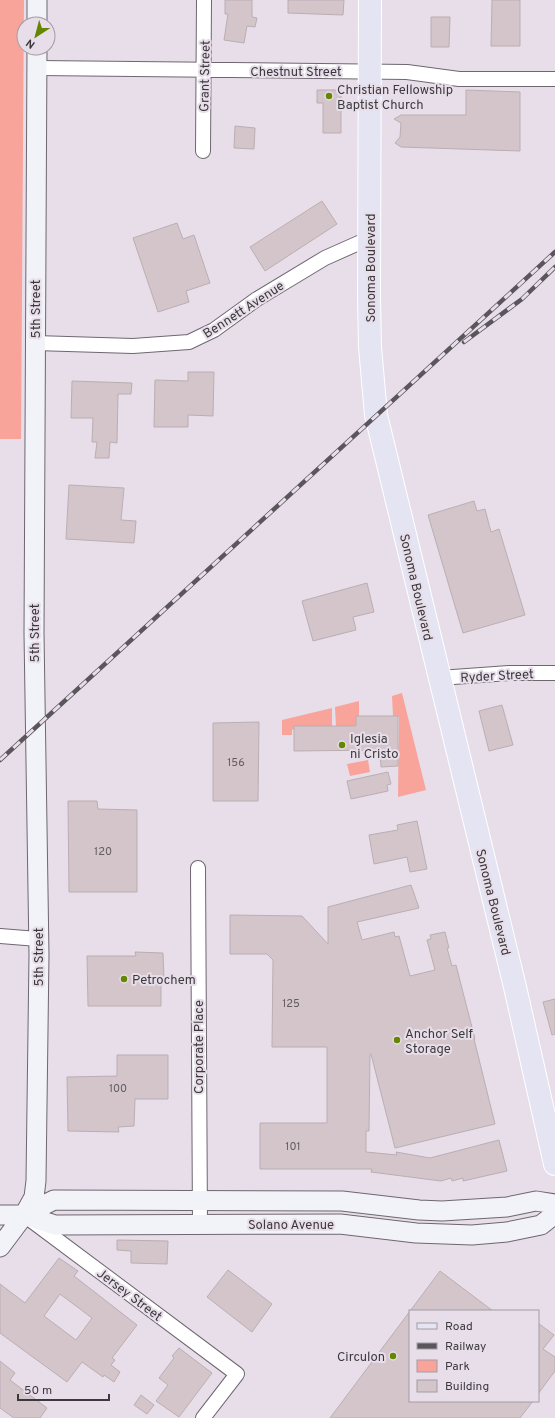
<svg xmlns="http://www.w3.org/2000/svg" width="555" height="1418" font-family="Overpass,sans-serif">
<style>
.green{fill:#f8a49b}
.building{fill:#d3c5ca;stroke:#bbaeb3;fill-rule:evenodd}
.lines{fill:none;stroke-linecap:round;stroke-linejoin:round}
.street-casing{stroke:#6e6770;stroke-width:16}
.secondary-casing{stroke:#6e6770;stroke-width:21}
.primary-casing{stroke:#fff;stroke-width:24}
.street{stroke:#fff;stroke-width:14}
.secondary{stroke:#f2f2f9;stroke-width:19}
.primary{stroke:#e5e4f3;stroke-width:22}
.rail-casing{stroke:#5a565c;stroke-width:4.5}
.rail{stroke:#e7dee9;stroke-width:3;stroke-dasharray:9;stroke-linecap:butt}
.poi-dot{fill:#648601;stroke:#e7dee9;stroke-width:1.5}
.labels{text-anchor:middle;stroke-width:4;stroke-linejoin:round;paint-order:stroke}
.number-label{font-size:11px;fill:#625c60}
.street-label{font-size:13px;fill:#3c393d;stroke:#e7dee9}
.poi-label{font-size:13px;fill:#3c393d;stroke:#e7dee9;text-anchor:start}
</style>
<rect width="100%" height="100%" fill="#e7dee9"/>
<path class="green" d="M 0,0 L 24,0 L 21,439 L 0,439 Z
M 402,693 L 426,790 L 398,797 L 399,717 L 393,716 L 392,696 Z
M 359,701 L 359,717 L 356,717 L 356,726 L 336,726 L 335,707 Z
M 332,708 L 332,726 L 294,726 L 294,729 L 292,730 L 292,735 L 282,735 L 282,720 Z
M 368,760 L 370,772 L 350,776 L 347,764 Z"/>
<path class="building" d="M 225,0 L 252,0 L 252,17 L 257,18 L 255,27 L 247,26 L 244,43 L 224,40 L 228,14 L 225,14 Z
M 288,0 L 344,0 L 343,15 L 288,13 Z
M 492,0 L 520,0 L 520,46 L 491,46 Z
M 431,17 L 450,17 L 449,47 L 431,47 Z
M 317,90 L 341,90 L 341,133 L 323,133 L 323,103 L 317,103 Z
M 466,90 L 520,92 L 520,151 L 401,147 L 395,143 L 400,137 L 401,123 L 394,119 L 401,115 L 466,115 Z
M 235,126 L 255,128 L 254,149 L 234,148 Z
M 322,201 L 337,224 L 265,271 L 250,247 Z
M 177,223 L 183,239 L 194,235 L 210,283 L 186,291 L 189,302 L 158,312 L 133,238 Z
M 188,372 L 214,372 L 213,416 L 188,415 L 188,427 L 154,427 L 155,380 L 188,381 Z
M 72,381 L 132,383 L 131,394 L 118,394 L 117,443 L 110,442 L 109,458 L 95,458 L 97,442 L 92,442 L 93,418 L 71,418 Z
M 69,485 L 124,488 L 121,520 L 136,521 L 134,543 L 66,539 Z
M 474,501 L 477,511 L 485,509 L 491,532 L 499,529 L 525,615 L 463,633 L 428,515 Z
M 367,583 L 374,612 L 353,617 L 356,630 L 313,641 L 302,601 Z
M 502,705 L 513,745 L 489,751 L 479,711 Z
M 356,716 L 398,716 L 398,766 L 381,767 L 380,750 L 294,751 L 294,726 L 356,726 Z
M 259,722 L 258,801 L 213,801 L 213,723 Z
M 388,772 L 391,784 L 387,785 L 388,791 L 351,799 L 347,781 Z
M 68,801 L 97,801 L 98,809 L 137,810 L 137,892 L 69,892 Z
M 417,821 L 427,869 L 410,872 L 407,857 L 374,864 L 369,835 L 398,830 L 397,825 Z
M 411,885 L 419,908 L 357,922 L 362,940 L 394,932 L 395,937 L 399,936 L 410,976 L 435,970 L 427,940 L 431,939 L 430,935 L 445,932 L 449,948 L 447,948 L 452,966 L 456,965 L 475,1039 L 474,1039 L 495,1124 L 395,1148 L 371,1054 L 370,1054 L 369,1131 L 366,1131 L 366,1152 L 397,1155 L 396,1152 L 430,1158 L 499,1140 L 507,1171 L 463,1181 L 463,1178 L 452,1181 L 451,1178 L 441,1181 L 371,1172 L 372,1169 L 260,1169 L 260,1123 L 327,1123 L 327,1047 L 272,1047 L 273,960 L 267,954 L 230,954 L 230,915 L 302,916 L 328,944 L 328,907 Z
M 135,952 L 163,953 L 164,980 L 161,979 L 161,1006 L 88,1006 L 87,956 L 136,956 Z
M 555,999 L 555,1034 L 552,1035 L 543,1002 Z
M 117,1055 L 168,1055 L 168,1099 L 135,1099 L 134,1126 L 118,1127 L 119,1132 L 68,1131 L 67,1077 L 117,1076 Z
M 117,1240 L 168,1241 L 167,1264 L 131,1263 L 131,1251 L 117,1250 Z
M 59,1258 L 78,1271 L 74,1276 L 137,1325 L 112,1358 L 115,1360 L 111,1365 L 120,1372 L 114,1382 L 104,1375 L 103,1377 L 82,1362 L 67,1382 L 0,1333 L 0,1284 L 25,1303 ZM 60,1294 L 92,1318 L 76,1340 L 44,1316 Z
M 228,1270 L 272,1304 L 252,1332 L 207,1297 Z
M 440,1271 L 493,1311 L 410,1311 L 410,1401 L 533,1401 L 520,1418 L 330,1418 Z
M 538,1323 L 554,1335 L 543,1349 L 555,1357 L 555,1371 L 538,1394 Z
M 179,1348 L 212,1373 L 179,1417 L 156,1401 L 168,1385 L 159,1378 L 174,1358 L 172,1356 Z
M 0,1361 L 15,1373 L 10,1380 L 47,1408 L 40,1418 L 14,1418 L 0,1408 Z
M 141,1395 L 154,1405 L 147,1414 L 134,1405 Z"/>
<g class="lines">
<g class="street-casing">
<path id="street" d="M 37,68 L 407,72 L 459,79 L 555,79
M 203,151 L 204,0
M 35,343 L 133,346 L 189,342 L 214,330 L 257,299 L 325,258 L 370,238
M 439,678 L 509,673 L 555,673
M 198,868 L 200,1225
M 0,936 L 38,939
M 32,1221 L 237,1374 L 203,1418"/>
</g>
<g class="secondary-casing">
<path id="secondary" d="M 37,24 L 37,0
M 0,1215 L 24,1215 L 55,1225 L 340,1224 L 416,1233 L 472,1235 L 507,1232 L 541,1225 L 555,1214
M 24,1215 L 54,1200 L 342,1201 L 419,1210 L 442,1211 L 507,1207 L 536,1201 L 555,1204
M 0,1247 L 24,1215 L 34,1197 L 36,1181 L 39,955 L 34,633 L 37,48"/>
</g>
<g class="primary-casing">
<path id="primary" d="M 370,0 L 369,296 L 370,347 L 376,415 L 515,987 L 555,1164"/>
</g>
<use href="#street" class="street"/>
<use href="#secondary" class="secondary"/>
<use href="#primary" class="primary"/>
<g class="rail-casing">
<path id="rail" d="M 464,342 L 522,299 L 555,267
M 0,760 L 555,252"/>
</g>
<use href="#rail" class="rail"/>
</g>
<g class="poi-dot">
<circle cx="329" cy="96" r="4"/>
<circle cx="342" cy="745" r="4"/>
<circle cx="124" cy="979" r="4"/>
<circle cx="397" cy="1040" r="4"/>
<circle cx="393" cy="1356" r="4"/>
</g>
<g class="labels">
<g class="number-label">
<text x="236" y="766">156</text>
<text x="103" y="855">120</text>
<text x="291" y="1007">125</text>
<text x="118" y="1092">100</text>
<text x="293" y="1150">101</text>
</g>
<g class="street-label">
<text x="296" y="76">Chestnut Street</text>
<text transform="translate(204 76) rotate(-89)" y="5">Grant Street</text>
<text transform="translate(370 268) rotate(-90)" y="5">Sonoma Boulevard</text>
<text transform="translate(35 309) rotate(-90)" y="5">5th Street</text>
<text transform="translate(243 309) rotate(-33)" y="5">Bennett Avenue</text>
<text transform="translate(417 587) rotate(77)" y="5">Sonoma Boulevard</text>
<text transform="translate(34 633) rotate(-90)" y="5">5th Street</text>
<text transform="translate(497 675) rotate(-3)" y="5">Ryder Street</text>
<text transform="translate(494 902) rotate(76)" y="5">Sonoma Boulevard</text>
<text transform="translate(38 957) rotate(-90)" y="5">5th Street</text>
<text transform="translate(198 1047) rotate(-90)" y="5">Corporate Place</text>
<text x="291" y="1229">Solano Avenue</text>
<text transform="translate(130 1294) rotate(37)" y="5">Jersey Street</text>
</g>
<g class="poi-label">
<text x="337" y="94">Christian Fellowship<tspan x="337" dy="15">Baptist Church</tspan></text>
<text x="350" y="743">Iglesia<tspan x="350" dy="15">ni Cristo</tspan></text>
<text x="132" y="984">Petrochem</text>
<text x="405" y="1038">Anchor Self<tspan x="405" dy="15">Storage</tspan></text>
<text x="385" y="1361" text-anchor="end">Circulon</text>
</g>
</g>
<rect x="409" y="1310" width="130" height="92" fill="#e7dee9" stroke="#a39ca4"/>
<rect x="417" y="1323" width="20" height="6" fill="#e5e4f3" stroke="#a39ca4"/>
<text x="445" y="1330" font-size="12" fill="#3c393d">Road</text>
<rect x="417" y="1343" width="20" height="6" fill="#5a565c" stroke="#a39ca4"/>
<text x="445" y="1350" font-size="12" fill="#3c393d">Railway</text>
<rect x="417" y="1360" width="20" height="12" fill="#f8a49b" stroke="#a39ca4"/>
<text x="445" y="1370" font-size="12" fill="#3c393d">Park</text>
<rect x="417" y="1380" width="20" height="12" fill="#d3c5ca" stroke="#a39ca4"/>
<text x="445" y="1390" font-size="12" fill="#3c393d">Building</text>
<g transform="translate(36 36) rotate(216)"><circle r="19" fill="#e7dee9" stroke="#a39ca4"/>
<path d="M0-3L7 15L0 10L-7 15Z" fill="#648601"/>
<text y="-6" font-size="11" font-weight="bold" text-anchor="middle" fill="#3c393d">N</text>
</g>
<path d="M18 1394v6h91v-6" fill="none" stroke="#3c393d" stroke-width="2"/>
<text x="24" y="1394" font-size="12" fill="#3c393d" stroke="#e7dee9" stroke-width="3" paint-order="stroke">50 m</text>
</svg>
